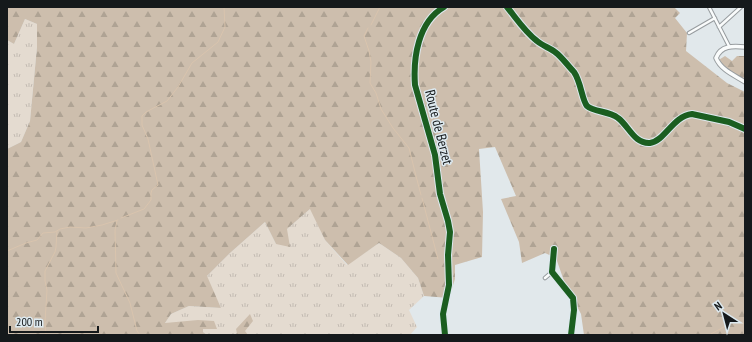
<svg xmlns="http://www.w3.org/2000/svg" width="752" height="342" font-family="'PT Sans Narrow',sans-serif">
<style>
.grass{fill:url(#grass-tufts)}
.forest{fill:url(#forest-firs)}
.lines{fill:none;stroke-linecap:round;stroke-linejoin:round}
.stream{stroke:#d9c4ad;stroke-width:1}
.street-casing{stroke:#979c9f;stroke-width:4.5}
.secondary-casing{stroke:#979c9f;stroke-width:5.5}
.street{stroke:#fafcfc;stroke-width:2.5}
.secondary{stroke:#fafcfc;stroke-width:3.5}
.cycleway-casing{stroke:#dde9ef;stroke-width:8}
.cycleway{stroke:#1b5e20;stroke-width:6}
.labels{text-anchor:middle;stroke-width:3;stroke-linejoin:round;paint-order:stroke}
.street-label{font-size:14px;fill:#15191b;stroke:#dde9ef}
</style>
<defs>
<pattern id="grass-tufts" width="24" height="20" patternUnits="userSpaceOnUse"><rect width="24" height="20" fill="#e4dbd0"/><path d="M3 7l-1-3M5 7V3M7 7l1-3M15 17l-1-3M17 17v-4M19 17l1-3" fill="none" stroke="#c3bbb2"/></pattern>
<pattern id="forest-firs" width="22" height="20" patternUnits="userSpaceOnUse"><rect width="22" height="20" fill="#cdbead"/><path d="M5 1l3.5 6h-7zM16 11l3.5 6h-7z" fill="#afa394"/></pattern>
</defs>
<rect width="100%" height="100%" fill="#e1e8eb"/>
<path class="grass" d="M 25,19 L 37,24 L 37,47 L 30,121 L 21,142 L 7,149 L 7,40 L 14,44 Z
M 311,208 L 325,240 L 347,265 L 379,243 L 401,258 L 418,278 L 424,296 L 409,310 L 417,327 L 410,335 L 207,335 L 203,332 L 202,328 L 165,323 L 171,314 L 189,306 L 221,308 L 206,277 L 230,253 L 265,222 L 276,244 L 287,229 Z"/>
<path class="forest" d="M 7,7 L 674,7 L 680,13 L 675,18 L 687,33 L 686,51 L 727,83 L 745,92 L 745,335 L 584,335 L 581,314 L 564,281 L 556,258 L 545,253 L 522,263 L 519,242 L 501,199 L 516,196 L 495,147 L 479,149 L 483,212 L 482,257 L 455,265 L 455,279 L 449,298 L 424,296 L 418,278 L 401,258 L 379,243 L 348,265 L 325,240 L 310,209 L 287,229 L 290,247 L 276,244 L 265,222 L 230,253 L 207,276 L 221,308 L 189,306 L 171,314 L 165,323 L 198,320 L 214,321 L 217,329 L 203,329 L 203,332 L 207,335 L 7,335 L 7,149 L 21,142 L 30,121 L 37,47 L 37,24 L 25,19 L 14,44 L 7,40 Z
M 725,56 L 732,61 L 737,56 L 745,56 L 745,82 L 724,70 L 717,61 Z
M 250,314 L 253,321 L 245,331 L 248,335 L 235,335 L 237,333 L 236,329 Z"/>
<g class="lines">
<path class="stream" d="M 371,25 L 380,7
M 368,28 L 364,36 L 369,51 L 371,62 L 370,83 L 376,93 L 381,109 L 393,128 L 409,148 L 416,176 L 421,195
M 422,198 L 438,259
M 121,218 L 144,209 L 151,200 L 151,193 L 152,190 L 158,185 L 148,139 L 142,125 L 142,116 L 146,112 L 167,101 L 178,87 L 192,63 L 218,42 L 225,27 L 224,7
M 117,221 L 115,230 L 116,273 L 130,303 L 137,331 L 140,335
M 7,251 L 26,243 L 37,240 L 43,233 L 55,232 L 60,229 L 70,227 L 86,228 L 102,225 L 118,220
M 740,323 L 745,323
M 46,335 L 45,322 L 47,290 L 45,281 L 45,271 L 55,252 L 56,247 L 57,231
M 709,335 L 733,322 L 737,322"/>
<g class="street-casing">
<path id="street" d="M 709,7 L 729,46
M 719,27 L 741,7
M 689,33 L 715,18
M 554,249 L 552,272 L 573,298 L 574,310 L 571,335
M 545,278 L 552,272"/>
</g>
<g class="secondary-casing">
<path id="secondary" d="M 444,7 C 418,22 413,58 415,85 L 435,155 L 440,194 L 448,221 L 450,232 L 448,255 L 449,285 L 443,314 L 445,335
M 507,7 C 516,18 525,32 537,41 C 543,46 550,48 555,52 C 562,57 568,66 574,72 C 581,82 582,100 587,106 C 594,112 609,111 618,118 C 629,126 634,144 650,143 C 665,141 673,116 692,114 L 729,122 L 745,129
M 745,47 C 733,46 721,45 716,58 C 721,70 734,75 745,82"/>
</g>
<use href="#street" class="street"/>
<use href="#secondary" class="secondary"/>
<g class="cycleway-casing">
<path id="cycleway" d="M 444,7 C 418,22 413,58 415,85 L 435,155 L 440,194 L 448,221 L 450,232 L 448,255 L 449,285 L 443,314 L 445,335
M 507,7 C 516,18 525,32 537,41 C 543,46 550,48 555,52 C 562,57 568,66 574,72 C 581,82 582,100 587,106 C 594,112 609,111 618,118 C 629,126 634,144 650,143 C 665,141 673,116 692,114 L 729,122 L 745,129
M 554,249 L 552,272 L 573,298 L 574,310 L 571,335"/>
</g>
<use href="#cycleway" class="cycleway"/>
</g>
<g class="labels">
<g class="street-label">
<text transform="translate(439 127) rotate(76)" y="5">Route de Berzet</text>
</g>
</g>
<rect width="752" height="342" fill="none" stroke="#15191b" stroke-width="16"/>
<g transform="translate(724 314) rotate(324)" stroke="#dde9ef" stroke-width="3" paint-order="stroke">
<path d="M0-3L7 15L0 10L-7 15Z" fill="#15191b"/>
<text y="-6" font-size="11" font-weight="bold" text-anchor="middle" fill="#15191b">N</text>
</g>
<path d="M10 326v6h88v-6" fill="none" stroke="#15191b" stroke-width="2"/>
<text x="16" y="326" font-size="12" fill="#15191b" stroke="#dde9ef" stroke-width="3" paint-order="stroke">200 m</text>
</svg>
